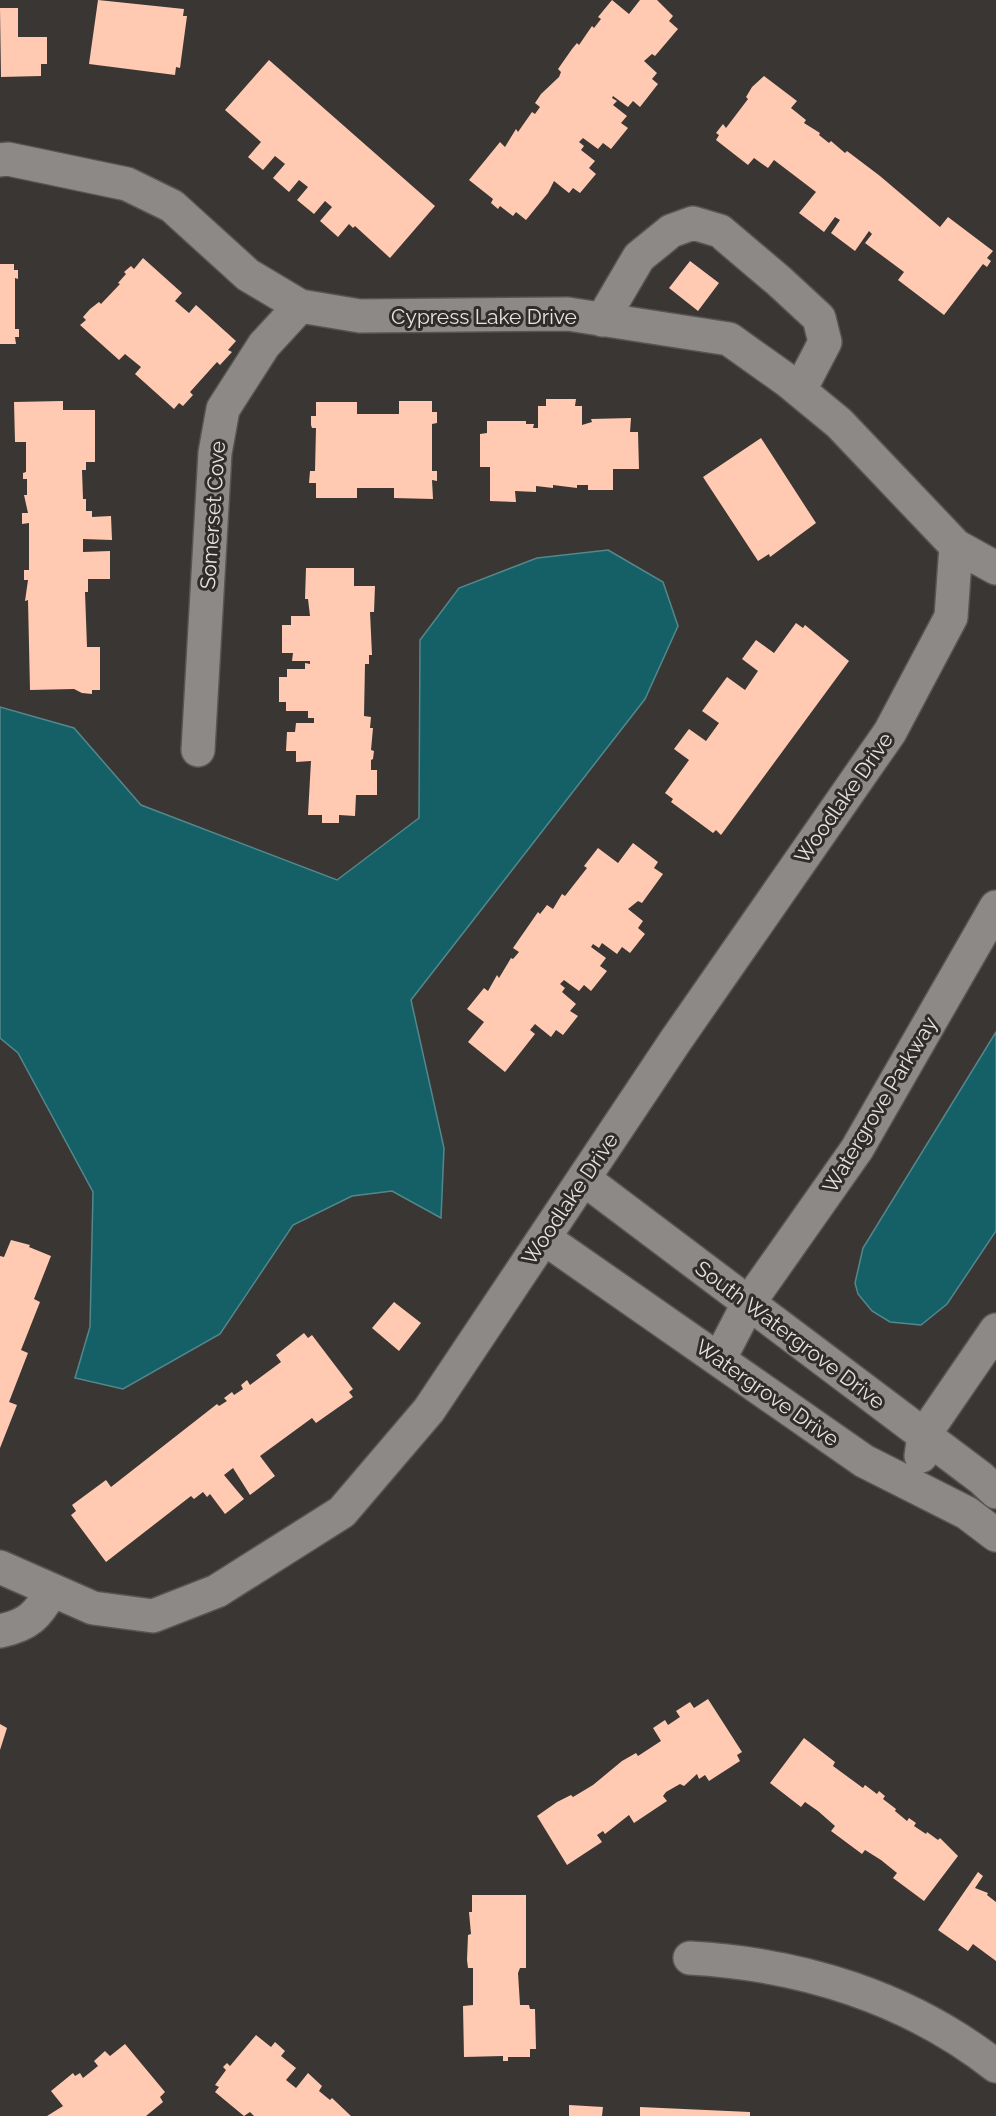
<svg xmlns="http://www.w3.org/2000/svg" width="996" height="2116" font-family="Raleway,sans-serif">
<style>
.water{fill:#156067;stroke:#54878c;stroke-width:1.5}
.building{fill:#ffcab1}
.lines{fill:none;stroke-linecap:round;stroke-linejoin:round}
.minor-casing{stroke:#575453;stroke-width:36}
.minor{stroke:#8d8987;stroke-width:33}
.labels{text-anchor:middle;stroke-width:6;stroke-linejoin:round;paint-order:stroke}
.street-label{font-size:21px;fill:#e6e3e2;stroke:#2f2c2a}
</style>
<rect width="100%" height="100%" fill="#393634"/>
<path class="water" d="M 608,550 L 663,582 L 678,626 L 645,699 L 411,1000 L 444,1148 L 441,1218 L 392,1191 L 352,1196 L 293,1225 L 220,1334 L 123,1389 L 75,1378 L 90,1327 L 93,1192 L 18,1053 L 0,1038 L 0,707 L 74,728 L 141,805 L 337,880 L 419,818 L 420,640 L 459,588 L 537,558 Z
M 996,1032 L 996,1231 L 947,1304 L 921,1325 L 890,1322 L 872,1311 L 858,1294 L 855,1283 L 863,1248 Z"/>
<path class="building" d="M 98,0 L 184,9 L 183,16 L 187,16 L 180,68 L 176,67 L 175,75 L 89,64 Z
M 612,0 L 629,14 L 640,0 L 657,0 L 673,16 L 669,21 L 678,29 L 655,56 L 652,54 L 644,61 L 657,73 L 652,79 L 658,84 L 640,107 L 633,101 L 628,107 L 613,96 L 612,98 L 617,101 L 613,105 L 627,116 L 621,123 L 628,128 L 611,149 L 603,143 L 598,149 L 583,138 L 579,142 L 584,146 L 581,150 L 595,161 L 589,168 L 596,174 L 580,193 L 573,188 L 569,193 L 554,181 L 548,193 L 526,220 L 516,212 L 513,216 L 500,206 L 498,209 L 491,203 L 493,199 L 469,180 L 500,142 L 505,147 L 516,129 L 518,132 L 532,112 L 535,114 L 540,107 L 535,103 L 541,94 L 559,77 L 561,72 L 558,69 L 572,49 L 577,43 L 579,45 L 592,26 L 594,28 L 601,19 L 598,17 Z
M 0,8 L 18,8 L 18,37 L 47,37 L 47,64 L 41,64 L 41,76 L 1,77 Z
M 269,60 L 435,206 L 390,258 L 355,226 L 353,228 L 349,224 L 338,237 L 320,221 L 332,207 L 325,201 L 314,214 L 297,200 L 308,187 L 299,180 L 289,192 L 273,178 L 285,164 L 275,156 L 263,170 L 248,157 L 261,142 L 225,110 Z
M 764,76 L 797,101 L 791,108 L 806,120 L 804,123 L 820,133 L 819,135 L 829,143 L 831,141 L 845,153 L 847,151 L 880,176 L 940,227 L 948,217 L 993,251 L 987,258 L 991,261 L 987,267 L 983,264 L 944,315 L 898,280 L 904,272 L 865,243 L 872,234 L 869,231 L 855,251 L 831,233 L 840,220 L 835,217 L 824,232 L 799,213 L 816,192 L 774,160 L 768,168 L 754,158 L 748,165 L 716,140 L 719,135 L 716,133 L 723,124 L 726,128 L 748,99 L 746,97 L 752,87 Z
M 143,258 L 182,293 L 175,301 L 189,313 L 196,305 L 236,341 L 228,350 L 232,352 L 220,365 L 217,362 L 190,392 L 193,395 L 183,406 L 179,403 L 174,409 L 135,374 L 141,367 L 125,354 L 119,360 L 80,325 L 86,320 L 83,317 L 90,309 L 99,302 L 101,304 L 120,284 L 118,283 L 126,274 L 124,272 L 131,266 L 134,269 Z
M 690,261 L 719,283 L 698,311 L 669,288 Z
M 0,264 L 14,264 L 14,270 L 18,270 L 18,279 L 15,278 L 15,329 L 19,329 L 19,337 L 15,337 L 16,344 L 0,344 Z
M 546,399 L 576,399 L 575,406 L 582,406 L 582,425 L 592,422 L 591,419 L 631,418 L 630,432 L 638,432 L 639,469 L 613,469 L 613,490 L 588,490 L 588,485 L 577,485 L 577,488 L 553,485 L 553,488 L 536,486 L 536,492 L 515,491 L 516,502 L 490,501 L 490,467 L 480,467 L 480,434 L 487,433 L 487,421 L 526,421 L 526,424 L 534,424 L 533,428 L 538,428 L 538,406 L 546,406 Z
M 63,401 L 63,410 L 95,410 L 95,462 L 86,462 L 86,470 L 82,470 L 83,499 L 86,499 L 86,511 L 92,511 L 92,517 L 111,516 L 112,540 L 83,539 L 83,552 L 110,551 L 110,579 L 88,579 L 88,592 L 85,592 L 87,647 L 100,647 L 100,690 L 92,690 L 92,694 L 82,693 L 74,689 L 30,690 L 28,600 L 25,601 L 28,580 L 24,580 L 24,570 L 29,570 L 29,523 L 22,524 L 22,513 L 28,513 L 24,495 L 27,495 L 27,479 L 23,479 L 23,473 L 26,472 L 26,442 L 15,442 L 14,402 Z
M 399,401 L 432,401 L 432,412 L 437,412 L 437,423 L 432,424 L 432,471 L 437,471 L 437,481 L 432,480 L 433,499 L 394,498 L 394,488 L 357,488 L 357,498 L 316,498 L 316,483 L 309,483 L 310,471 L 315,471 L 316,428 L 312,428 L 311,425 L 311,416 L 316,416 L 316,402 L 357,402 L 357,414 L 399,414 Z
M 761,438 L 816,523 L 770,557 L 769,554 L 758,561 L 703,477 Z
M 306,568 L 354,568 L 354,586 L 375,586 L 374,612 L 370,612 L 372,655 L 369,655 L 369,664 L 365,664 L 364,716 L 371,717 L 370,728 L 373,728 L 371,750 L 374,751 L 373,759 L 371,760 L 371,770 L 377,770 L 377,795 L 356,795 L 355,816 L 339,815 L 339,823 L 322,823 L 322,815 L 308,815 L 311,761 L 296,762 L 296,751 L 286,751 L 287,732 L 295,732 L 296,723 L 314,723 L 314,718 L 308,718 L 308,711 L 286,711 L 286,702 L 279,702 L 279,677 L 287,677 L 287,669 L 305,669 L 305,663 L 310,664 L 310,661 L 292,661 L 293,653 L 282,653 L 282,625 L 291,625 L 291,616 L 310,616 L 308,599 L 305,599 Z
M 796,623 L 803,628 L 805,625 L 849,661 L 721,835 L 716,830 L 713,833 L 671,802 L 673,799 L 665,793 L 689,760 L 674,749 L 689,729 L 706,741 L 719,723 L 702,711 L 727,677 L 745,690 L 758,671 L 742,659 L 756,640 L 774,653 Z
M 633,843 L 658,862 L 654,868 L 663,874 L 642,903 L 638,901 L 628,909 L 643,921 L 638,928 L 645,934 L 630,953 L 622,947 L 617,954 L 602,943 L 599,948 L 593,944 L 591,947 L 606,958 L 600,966 L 607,971 L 591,991 L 584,985 L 579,991 L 564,980 L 560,984 L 565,988 L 562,992 L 576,1004 L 570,1011 L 578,1016 L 563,1035 L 556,1030 L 551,1037 L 535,1024 L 530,1030 L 535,1034 L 505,1072 L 468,1042 L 484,1022 L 467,1009 L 484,988 L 488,991 L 497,975 L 499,978 L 511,958 L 513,959 L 519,952 L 513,948 L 538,912 L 540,914 L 547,905 L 553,909 L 562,894 L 565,896 L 587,868 L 584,866 L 598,848 L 618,863 Z
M 11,1240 L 30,1245 L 29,1247 L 51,1256 L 34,1299 L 40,1302 L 21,1350 L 28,1353 L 9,1402 L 17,1405 L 0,1448 L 0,1256 L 4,1257 Z
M 394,1302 L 421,1323 L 399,1351 L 372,1328 Z
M 304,1333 L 308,1338 L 312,1335 L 353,1389 L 349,1392 L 353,1397 L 316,1423 L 312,1418 L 260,1456 L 275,1476 L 250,1495 L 233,1468 L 224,1475 L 244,1499 L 225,1514 L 210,1494 L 207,1497 L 203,1492 L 194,1499 L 191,1496 L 106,1562 L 71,1515 L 76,1511 L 72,1505 L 106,1480 L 111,1487 L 217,1404 L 219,1406 L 227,1401 L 224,1398 L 232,1392 L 234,1395 L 243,1389 L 241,1385 L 247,1380 L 250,1385 L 281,1362 L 276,1355 Z
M 708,1699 L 742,1752 L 737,1755 L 740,1761 L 709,1781 L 705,1775 L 699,1779 L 697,1774 L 684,1786 L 680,1784 L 666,1792 L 663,1796 L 667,1801 L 634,1823 L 629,1815 L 605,1834 L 603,1831 L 597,1835 L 602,1842 L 567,1865 L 537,1816 L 557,1802 L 571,1795 L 573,1797 L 593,1785 L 622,1761 L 636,1753 L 638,1756 L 661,1741 L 653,1728 L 665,1720 L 668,1725 L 680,1717 L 676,1711 L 690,1702 L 694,1708 Z
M 0,1724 L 7,1728 L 0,1750 Z
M 804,1738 L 835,1762 L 833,1766 L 863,1788 L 865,1785 L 877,1794 L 879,1791 L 885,1796 L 883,1799 L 896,1809 L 895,1811 L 907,1821 L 909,1818 L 916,1823 L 914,1826 L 926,1834 L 927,1832 L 938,1840 L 940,1838 L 958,1856 L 924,1901 L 893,1878 L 897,1873 L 881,1860 L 865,1850 L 862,1854 L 831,1831 L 835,1826 L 818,1811 L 805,1802 L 801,1807 L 770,1783 Z
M 978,1872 L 983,1876 L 975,1888 L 988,1893 L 987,1895 L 996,1902 L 996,1961 L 973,1944 L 968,1951 L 938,1930 Z
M 472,1895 L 526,1895 L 526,1968 L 520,1968 L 518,1973 L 520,2005 L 529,2005 L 530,2009 L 535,2009 L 536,2049 L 530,2049 L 530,2057 L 508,2057 L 508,2061 L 503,2061 L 503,2056 L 464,2057 L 463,2006 L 473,2005 L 473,1968 L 468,1968 L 467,1960 L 468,1935 L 471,1934 L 469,1912 L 472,1912 Z
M 256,2035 L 271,2047 L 275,2042 L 285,2051 L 281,2056 L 296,2068 L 286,2080 L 296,2088 L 308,2073 L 322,2086 L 319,2091 L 330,2100 L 332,2098 L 351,2116 L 254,2116 L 250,2112 L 244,2116 L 215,2092 L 219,2087 L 215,2085 L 226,2070 L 223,2067 L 227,2063 L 230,2066 Z
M 125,2044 L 165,2092 L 160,2097 L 163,2102 L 146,2116 L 47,2116 L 63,2106 L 51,2091 L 73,2073 L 75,2076 L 80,2073 L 83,2078 L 98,2066 L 94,2061 L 105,2051 L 110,2056 Z
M 569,2105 L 603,2107 L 602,2116 L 569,2116 Z
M 640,2107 L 750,2112 L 750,2116 L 640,2116 Z"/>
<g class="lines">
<g class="minor-casing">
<path id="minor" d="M 0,160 L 8,159 L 127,184 L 172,206 L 248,275 L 300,306 L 360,316 L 568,314 L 729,339 L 788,381 L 839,423 L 956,546 L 996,568
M 602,320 L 639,257 L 671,231 L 693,223 L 720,231 L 779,281 L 819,318 L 825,342 L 800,390
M 198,750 L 215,453 L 223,409 L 264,345 L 300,306
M 584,1179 L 981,1478 L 996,1492
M 544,1238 L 864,1461 L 967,1513 L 996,1535
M 719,1360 L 748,1304 L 857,1149 L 996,907
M 921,1456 L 924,1435 L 996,1330
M 0,1567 L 93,1608 L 153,1616 L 217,1591 L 342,1512 L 429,1410 L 676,1040 L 890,732 L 951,617 L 956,546
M 0,1631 C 29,1625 38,1615 52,1590
M 690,1958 C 800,1964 908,1997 996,2066"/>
</g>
<use href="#minor" class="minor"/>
</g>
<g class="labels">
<g class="street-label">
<text x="484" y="324">Cypress Lake Drive</text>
<text transform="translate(213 515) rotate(-86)" y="7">Somerset Cove</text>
<text transform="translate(844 798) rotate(-55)" y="7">Woodlake Drive</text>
<text transform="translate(880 1105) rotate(-59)" y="7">Watergrove Parkway</text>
<text transform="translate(570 1199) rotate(-56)" y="7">Woodlake Drive</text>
<text transform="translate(790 1335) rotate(37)" y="7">South Watergrove Drive</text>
<text transform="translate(767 1393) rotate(35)" y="7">Watergrove Drive</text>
</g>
</g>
</svg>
